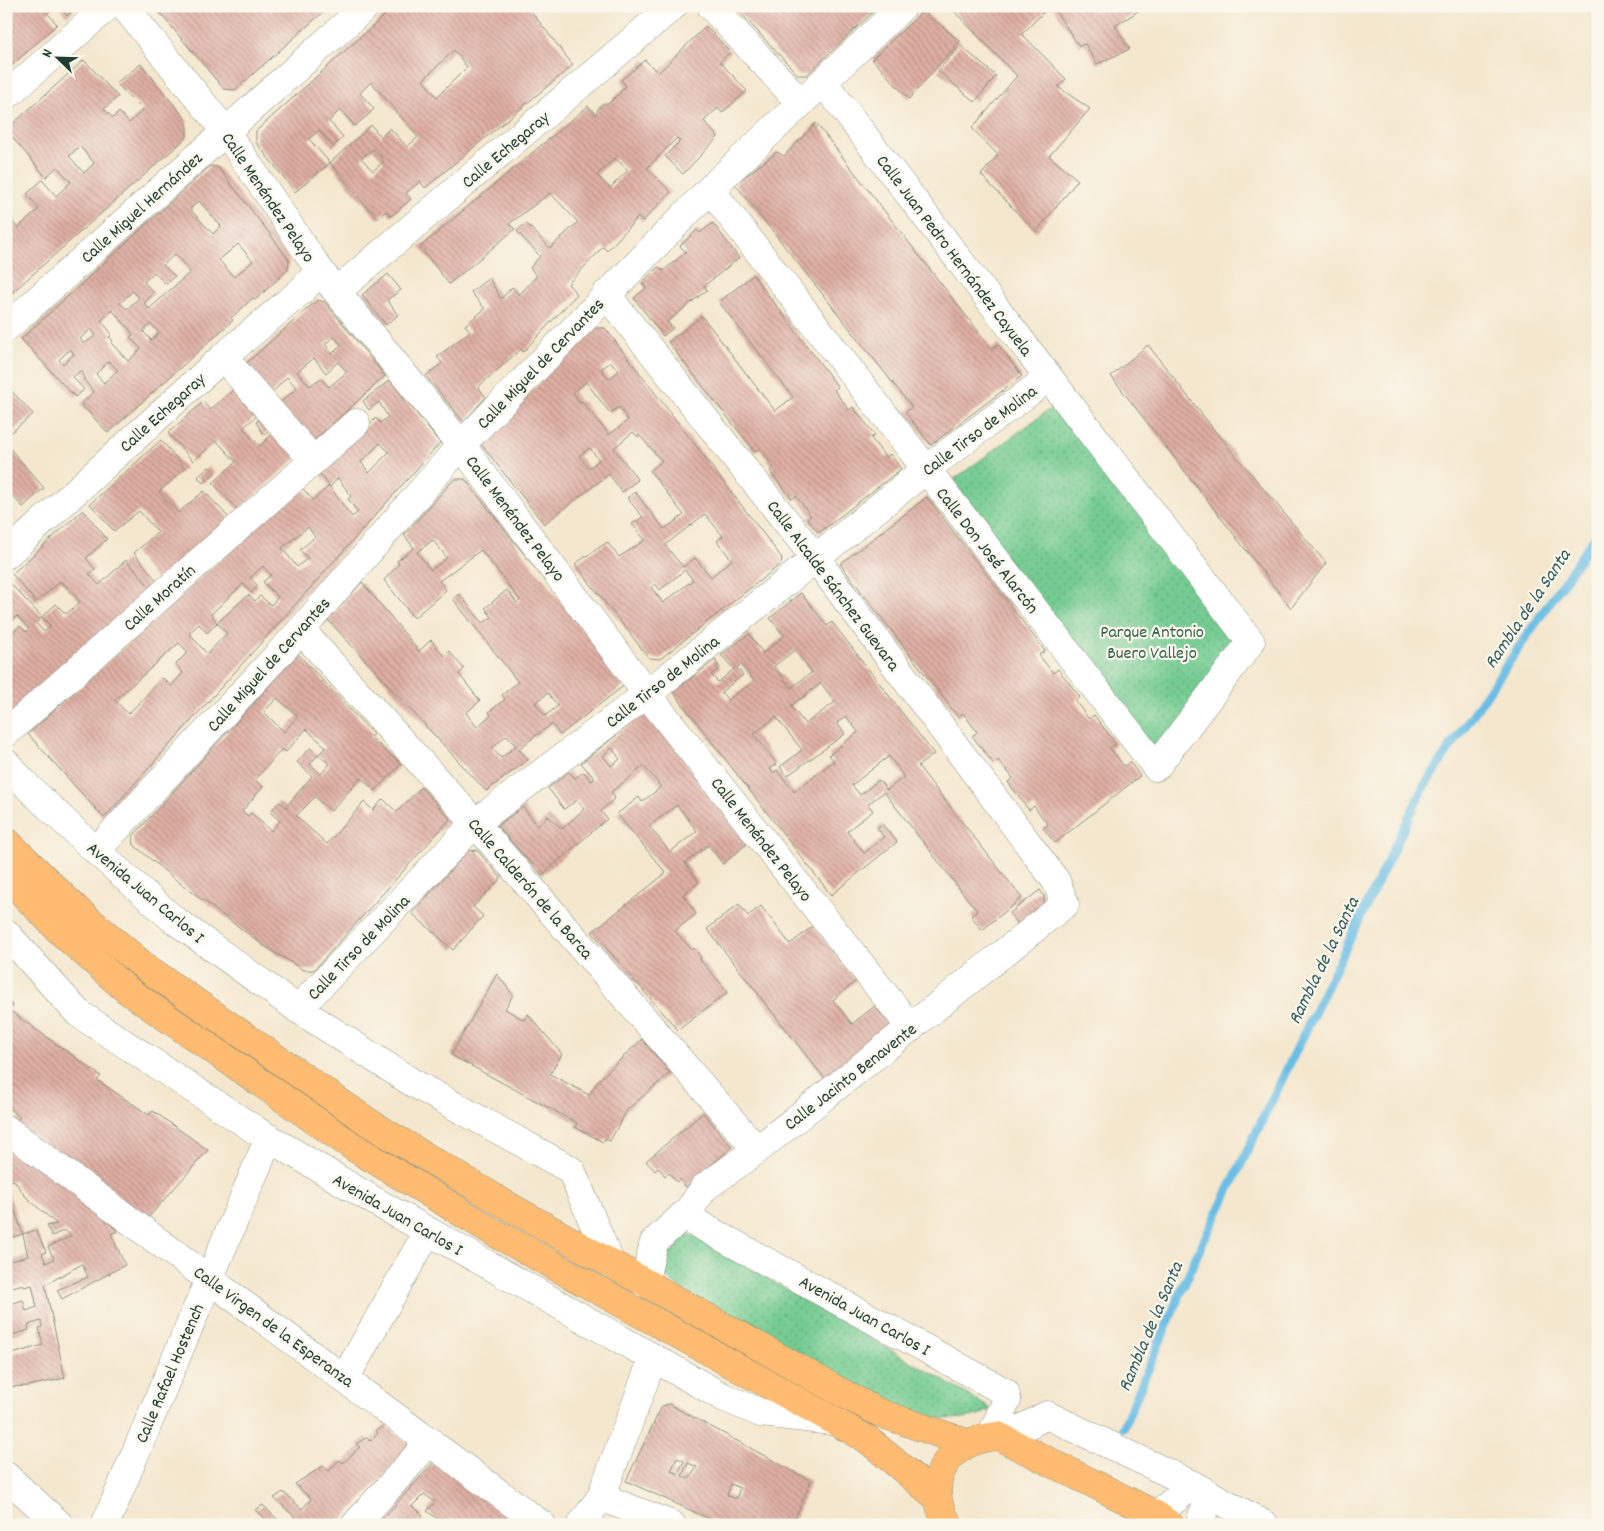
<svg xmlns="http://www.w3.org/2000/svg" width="1604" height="1531" font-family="Dekko,sans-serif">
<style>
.green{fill:url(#green-dots);stroke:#4a8462}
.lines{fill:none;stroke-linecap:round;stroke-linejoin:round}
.stream{stroke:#6abee6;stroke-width:9}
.building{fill:url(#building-back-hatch);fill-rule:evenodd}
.minor-casing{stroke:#8a9281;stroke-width:29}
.primary-casing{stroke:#8a9281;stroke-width:29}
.minor{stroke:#fff;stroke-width:28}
.primary{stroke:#febb71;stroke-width:28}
.labels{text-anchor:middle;stroke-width:4.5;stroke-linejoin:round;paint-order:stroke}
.street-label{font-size:18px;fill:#1f3d34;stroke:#fbf7ec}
.park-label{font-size:18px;fill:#34614b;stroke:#fbf7ec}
.water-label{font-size:19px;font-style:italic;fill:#325d60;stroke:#fbf7ec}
</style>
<defs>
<pattern id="green-dots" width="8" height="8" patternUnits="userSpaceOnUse" patternTransform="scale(1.25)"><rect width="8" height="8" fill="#75cc91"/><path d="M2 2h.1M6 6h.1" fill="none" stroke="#5fa777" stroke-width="1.8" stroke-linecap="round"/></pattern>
<pattern id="building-back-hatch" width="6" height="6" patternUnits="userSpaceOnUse" patternTransform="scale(1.25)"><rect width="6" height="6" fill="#e0afa4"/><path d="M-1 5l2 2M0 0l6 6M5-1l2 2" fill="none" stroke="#b59086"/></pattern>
</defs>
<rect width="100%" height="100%" fill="#fbf7ec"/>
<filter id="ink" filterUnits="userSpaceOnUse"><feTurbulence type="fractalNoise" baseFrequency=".02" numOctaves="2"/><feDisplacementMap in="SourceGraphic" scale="10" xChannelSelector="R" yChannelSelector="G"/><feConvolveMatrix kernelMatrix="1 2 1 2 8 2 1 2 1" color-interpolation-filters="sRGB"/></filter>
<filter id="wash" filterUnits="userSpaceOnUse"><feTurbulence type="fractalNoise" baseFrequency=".0096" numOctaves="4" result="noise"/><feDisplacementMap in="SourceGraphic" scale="20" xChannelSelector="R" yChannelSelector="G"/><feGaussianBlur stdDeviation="1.12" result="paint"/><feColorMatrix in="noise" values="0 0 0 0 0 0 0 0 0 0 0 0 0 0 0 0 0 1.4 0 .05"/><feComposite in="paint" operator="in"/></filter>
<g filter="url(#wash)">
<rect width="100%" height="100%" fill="#f4e7ce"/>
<path class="green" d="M 1054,406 L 1243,645 L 1156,758 L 945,486 Z
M 680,1228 L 950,1384 L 991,1409 C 975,1420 946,1420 928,1417 C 918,1415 908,1409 899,1406 C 852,1387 810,1357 765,1334 C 745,1323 677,1295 667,1276 C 658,1257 669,1242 680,1228 Z"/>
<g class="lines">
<path class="stream" d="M 1123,1428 L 1196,1257 L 1424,786 L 1598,532"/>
</g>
<g id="blocks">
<path class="building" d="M 6,6 L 56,6 L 47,13 L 57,24 L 6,71 Z
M 59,6 L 78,6 L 67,16 Z
M 154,6 L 191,6 L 196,12 L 203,6 L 330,6 L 235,90 L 224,89 Z
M 395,6 L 527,6 L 573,65 L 425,188 L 420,181 L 406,193 L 411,199 L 391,216 L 386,211 L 377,219 L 330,163 L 371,125 L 381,137 L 390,128 L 407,147 L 418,137 L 371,82 L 360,93 L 374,109 L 368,115 L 355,126 L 340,110 L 329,121 L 343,137 L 333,147 L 319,130 L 309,139 L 330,163 L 295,192 L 256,142 L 256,131 ZM 454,50 L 467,67 L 437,97 L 423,80 ZM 373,149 L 384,161 L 373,171 L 361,158 Z
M 734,6 L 879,6 L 807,75 L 798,75 Z
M 949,6 L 1050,6 L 1022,34 L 1066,79 L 1058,87 L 1090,109 L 1049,156 L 1078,180 L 1036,232 L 981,175 L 998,155 L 972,128 L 1017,76 Z
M 1052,6 L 1146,6 L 1115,26 L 1130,49 L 1097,64 L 1085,44 L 1079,46 Z
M 923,11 L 960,41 L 909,99 L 872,59 Z
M 706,26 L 730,52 L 720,62 L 747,91 L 722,113 L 718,108 L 704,121 L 718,137 L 683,174 L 665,156 L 680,141 L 677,138 L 647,168 L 671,192 L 642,222 L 638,217 L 607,251 L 603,247 L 568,284 L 577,294 L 523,352 L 521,349 L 478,387 L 486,397 L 464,422 L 426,376 L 442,363 L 437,357 L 470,331 L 465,325 L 485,309 L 471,292 L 489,278 L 501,299 L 512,287 L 519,295 L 537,276 L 530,268 L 540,256 L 517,231 L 526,223 L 550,248 L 578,222 L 550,193 L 509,224 L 515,229 L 449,284 L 420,247 L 588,106 L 596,115 L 598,109 L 602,104 L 608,104 L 626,86 L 621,80 L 645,60 L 658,73 ZM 615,158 L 628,170 L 610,188 L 597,175 Z
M 960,45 L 996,76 L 975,102 L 938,71 Z
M 84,60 L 118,97 L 104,109 L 113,118 L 119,112 L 129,123 L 143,110 L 116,83 L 141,64 L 187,121 L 187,137 L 6,298 L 6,214 L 18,228 L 39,209 L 27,194 L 42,180 L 56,196 L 71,182 L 57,167 L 46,177 L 6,130 ZM 80,146 L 94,163 L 84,173 L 69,156 Z
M 816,123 L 992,349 L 998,344 L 1022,376 L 931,445 L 905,412 L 912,407 L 735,184 L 777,152 L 784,156 Z
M 210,166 L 218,167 L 276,242 L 289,260 L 288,270 L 255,300 L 253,298 L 231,318 L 233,320 L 108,433 L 81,404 L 94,392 L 83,379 L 85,378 L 81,370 L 73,377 L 84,390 L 75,397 L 21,339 ZM 199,201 L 221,226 L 213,234 L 190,209 ZM 238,244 L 253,261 L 234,277 L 219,260 ZM 175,254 L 190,272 L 149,309 L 144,303 L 154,293 L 144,282 L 154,272 L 166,284 L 175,276 L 163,265 ZM 133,291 L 139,298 L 127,309 L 120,303 ZM 112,310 L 128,328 L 133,335 L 130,337 L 141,349 L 128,361 L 111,343 L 113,341 L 109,337 L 112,334 L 101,321 ZM 151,324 L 159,333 L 151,340 L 143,331 ZM 91,329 L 96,335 L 84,344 L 80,339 ZM 70,349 L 74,354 L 63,364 L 59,360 ZM 109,361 L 118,370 L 104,383 L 96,374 Z
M 713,223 L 739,258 L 704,286 L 707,290 L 667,322 L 673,328 L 663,336 L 634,298 L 646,288 L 642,283 L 658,267 L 663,271 L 686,252 L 680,246 L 697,230 L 700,233 Z
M 388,274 L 401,290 L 387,300 L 398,315 L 386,325 L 362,295 Z
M 753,275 L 838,387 L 834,390 L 849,410 L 853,407 L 875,435 L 871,438 L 886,458 L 890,454 L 901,469 L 819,533 L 807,519 L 811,516 L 796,496 L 792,499 L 770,471 L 774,468 L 759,448 L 755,452 L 668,342 L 702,316 L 775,411 L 793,397 L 719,302 Z
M 317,300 L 325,302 L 385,376 L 310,444 L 275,407 L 297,388 L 287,377 L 267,398 L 240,369 ZM 334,337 L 341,345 L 332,354 L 325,344 ZM 314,358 L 326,373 L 338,362 L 347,372 L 329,387 L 321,378 L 310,386 L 297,372 Z
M 592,328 L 605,328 L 782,558 L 781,564 L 660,659 L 649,658 L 575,564 L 607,542 L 619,557 L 645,540 L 632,524 L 643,517 L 627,498 L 635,492 L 664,529 L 684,515 L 650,471 L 662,461 L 639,435 L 638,437 L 633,432 L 614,448 L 638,480 L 622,492 L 609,474 L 544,524 L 481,444 ZM 611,362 L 619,371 L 609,379 L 601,369 ZM 586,382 L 610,413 L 619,407 L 628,420 L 609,435 L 582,401 L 580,402 L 573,392 ZM 590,448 L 599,460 L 589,468 L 579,456 ZM 705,514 L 723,536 L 717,541 L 732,560 L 711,577 L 695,558 L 683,567 L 665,545 ZM 685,570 L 693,580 L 663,603 L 651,587 L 655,584 L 660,590 Z
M 1148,345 L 1215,431 L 1326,563 L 1291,608 L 1111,376 Z
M 390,380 L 440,443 L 104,818 L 28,734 L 301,487 L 313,500 L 329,486 L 352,517 L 358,512 L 348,499 L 351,496 L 338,478 L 330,487 L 318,471 L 376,418 L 380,423 L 388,417 L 379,402 L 369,410 L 363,401 ZM 380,443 L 389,452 L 369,473 L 361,462 ZM 308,527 L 315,537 L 300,550 L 308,558 L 297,567 L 282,548 ZM 263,566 L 271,575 L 263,582 L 278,597 L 271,605 L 260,596 L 255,601 L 248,595 L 217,623 L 227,633 L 207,654 L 189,633 L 199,624 L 207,633 L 217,623 L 211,614 L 243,584 L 251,593 L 258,586 L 250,578 ZM 179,643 L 188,652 L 176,664 L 183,673 L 171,686 L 163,678 L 128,714 L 115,700 Z
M 6,385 L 33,414 L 6,437 Z
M 238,386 L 261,412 L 243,428 L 250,436 L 260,446 L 276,430 L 298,456 L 238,510 L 213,483 L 236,462 L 217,441 L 193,461 L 168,433 L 203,402 L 210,410 Z
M 264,416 L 273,426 L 264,435 L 256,422 Z
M 161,440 L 185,468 L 159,492 L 178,513 L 204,491 L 229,518 L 158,582 L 134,553 L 158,532 L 139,511 L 114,531 L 90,504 Z
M 6,444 L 44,488 L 23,507 L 10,493 L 6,496 Z
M 209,467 L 215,473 L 203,483 L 198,477 Z
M 454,479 L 465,479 L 626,684 L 560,735 L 552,724 L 535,736 L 519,749 L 528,760 L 486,791 L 328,620 L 362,582 L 419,651 L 431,640 L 444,656 L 449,651 L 464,669 L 459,674 L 480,701 L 466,713 L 477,727 L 491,715 L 489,712 L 505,699 L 502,695 L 518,682 L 453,599 L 459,594 L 483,623 L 492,617 L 485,608 L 507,590 L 517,603 L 520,600 L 481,550 L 439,581 L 446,590 L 414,618 L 384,580 L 399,564 L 397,561 L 414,548 L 404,535 ZM 433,540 L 447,558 L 431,570 L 417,552 ZM 548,693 L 558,706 L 545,716 L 535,703 ZM 507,735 L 516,746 L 501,758 L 492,748 Z
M 927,497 L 1045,651 L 1039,655 L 1053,673 L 1058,669 L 1080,697 L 1075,701 L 1089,719 L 1094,715 L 1116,744 L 1110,748 L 1124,766 L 1130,762 L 1140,776 L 1055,843 L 1043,828 L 1048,825 L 1034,806 L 1029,810 L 1008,782 L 1013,778 L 998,760 L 994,764 L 972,736 L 977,732 L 963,713 L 958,717 L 840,564 Z
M 6,508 L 13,515 L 6,522 Z
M 83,510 L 107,539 L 86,558 L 95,569 L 89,574 L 99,585 L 126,560 L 151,588 L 10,715 L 6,710 L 6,630 L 11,634 L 20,626 L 26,632 L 29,629 L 17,616 L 6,626 L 6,579 L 42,617 L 56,604 L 66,614 L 80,602 L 61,581 L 36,602 L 12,574 ZM 42,617 L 51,626 L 44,632 L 36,623 Z
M 801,593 L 827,626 L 832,622 L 934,754 L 918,766 L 1022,898 L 982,930 L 971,916 L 977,911 L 884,792 L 868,804 L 873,811 L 847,831 L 864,853 L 884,837 L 877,828 L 882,824 L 897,842 L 831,895 L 673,692 L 715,660 L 720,668 L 711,675 L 718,682 L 734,669 L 721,655 L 749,634 L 763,653 L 784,636 L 770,618 ZM 795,650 L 812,672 L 791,688 L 774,666 ZM 741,664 L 754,681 L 728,700 L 721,692 L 743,675 L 737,668 ZM 821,683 L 835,702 L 805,724 L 791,706 ZM 846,716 L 858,732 L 829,755 L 834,761 L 794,792 L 777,770 L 773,773 L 770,769 L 777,764 L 754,734 L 776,717 L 802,750 L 780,767 L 787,776 L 845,734 L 837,723 ZM 889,756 L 904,777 L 887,790 L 879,780 L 860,795 L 852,785 Z
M 298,654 L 373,734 L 370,737 L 401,764 L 375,791 L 361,778 L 331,811 L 315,797 L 296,816 L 327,844 L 364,802 L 373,810 L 383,799 L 397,812 L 421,787 L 450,819 L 314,970 L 303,970 L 263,945 L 172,877 L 134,845 L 133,836 ZM 277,698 L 298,716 L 284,732 L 264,712 ZM 306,729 L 326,747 L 318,755 L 310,748 L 297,762 L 312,776 L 286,807 L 279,802 L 270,812 L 280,821 L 271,831 L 251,813 L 248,816 L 242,811 L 263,787 L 255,780 L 282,749 L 286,752 ZM 318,755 L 330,764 L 321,774 L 310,764 Z
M 647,711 L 748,843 L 723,864 L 708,845 L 685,863 L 699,882 L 683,895 L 696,914 L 675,931 L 692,950 L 694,948 L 701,958 L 700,960 L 728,992 L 678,1030 L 592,932 L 666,873 L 617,814 L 639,797 L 642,802 L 661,787 L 644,766 L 611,792 L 615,798 L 601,811 L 607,819 L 542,875 L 497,826 L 523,807 L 538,826 L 548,816 L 562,829 L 584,809 L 577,800 L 564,809 L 548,788 L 569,772 L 575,778 L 584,772 L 591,781 L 595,779 L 581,763 ZM 612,748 L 620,759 L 611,766 L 603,756 ZM 677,805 L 697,831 L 670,852 L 649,826 Z
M 477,850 L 501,878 L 473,907 L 483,916 L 453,950 L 412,913 L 468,851 Z
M 1040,890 L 1044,896 L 1044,908 L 1020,926 L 1010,913 Z
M 739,904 L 748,916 L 761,906 L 790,944 L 813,926 L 856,981 L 833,1000 L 852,1024 L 875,1006 L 893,1028 L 825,1079 L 707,929 Z
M 497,974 L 513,995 L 505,1009 L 524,1020 L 528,1014 L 562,1054 L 550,1074 L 589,1095 L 598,1081 L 642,1039 L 670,1073 L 627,1110 L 610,1141 L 605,1139 L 603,1142 L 575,1127 L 577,1124 L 575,1122 L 451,1055 Z
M 6,1001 L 13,1005 L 9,1010 L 101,1076 L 97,1080 L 149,1115 L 153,1111 L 208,1150 L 148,1218 L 15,1122 L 20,1117 L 6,1106 Z
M 703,1113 L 732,1147 L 686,1187 L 680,1179 L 677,1182 L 669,1173 L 665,1176 L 659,1168 L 655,1171 L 646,1161 Z
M 6,1139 L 49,1171 L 118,1231 L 111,1234 L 125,1265 L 62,1299 L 57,1290 L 88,1277 L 82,1264 L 45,1285 L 65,1378 L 28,1386 L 6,1387 L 6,1337 L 12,1354 L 43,1345 L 39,1328 L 42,1327 L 41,1321 L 28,1325 L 29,1330 L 6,1337 L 6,1305 L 23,1300 L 26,1311 L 37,1307 L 32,1285 L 24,1287 L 23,1284 L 6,1289 L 6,1262 L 28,1256 L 23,1234 L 36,1230 L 46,1252 L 42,1254 L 46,1263 L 54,1259 L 48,1247 L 71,1236 L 65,1230 L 52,1236 L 47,1226 L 57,1224 L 26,1197 L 14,1180 L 6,1182 Z
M 6,1186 L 23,1234 L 10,1238 L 6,1221 Z
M 669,1404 L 811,1481 L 792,1525 L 723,1525 L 626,1481 L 662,1406 ZM 677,1458 L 684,1461 L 678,1474 L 671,1471 ZM 688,1463 L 697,1467 L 689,1479 L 682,1476 ZM 731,1484 L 740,1488 L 736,1499 L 727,1495 Z
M 385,1425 L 411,1445 L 337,1525 L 287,1525 L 295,1517 L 274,1498 L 283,1492 L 302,1509 L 311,1499 L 295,1484 L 323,1466 L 329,1471 L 339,1460 L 343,1463 L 360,1447 L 356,1444 L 367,1437 L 370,1441 L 378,1433 L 376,1431 Z
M 435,1461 L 522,1525 L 460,1525 L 452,1518 L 447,1525 L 434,1525 L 438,1519 L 427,1511 L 435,1502 L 424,1494 L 412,1506 L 423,1515 L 416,1525 L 377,1525 Z
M 263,1505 L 283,1525 L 271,1525 L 255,1510 Z"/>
</g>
</g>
<g filter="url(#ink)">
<use href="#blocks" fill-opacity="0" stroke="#8a9281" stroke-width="1"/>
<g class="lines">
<g class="minor-casing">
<path id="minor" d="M 124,6 L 226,132 L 320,271 L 461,445 L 647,694 L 911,1028
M 711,6 L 800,102
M 6,96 L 108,6
M 710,189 L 1156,767 L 1251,642 L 824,83
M 337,291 L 673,6
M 606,294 L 816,559 L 1056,881 L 1065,904 L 757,1150 L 704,1188 L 689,1210 L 654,1242 L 644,1283
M 6,328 L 366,6
M 223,357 L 313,460
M 6,555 L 223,357 L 301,291 L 320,271
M 301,630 L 475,823 L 757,1150
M 6,733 L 356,423
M 6,763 L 29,788 L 96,851 L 173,919 L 298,1009 L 413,1083 L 571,1170 L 611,1264
M 96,851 L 301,630 L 461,445 L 710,189 L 903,6
M 6,933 L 78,1013 L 257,1131 L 378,1203 L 723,1397 L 761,1413 L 832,1421
M 298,1009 L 475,823 L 647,694 L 925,470 L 1048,378
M 6,1129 L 542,1525
M 689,1210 L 696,1223 L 1005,1392 L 1007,1400 L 991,1436
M 345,1378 L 428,1231
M 1004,1438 L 1047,1415 L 1193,1485 L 1265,1525
M 6,1476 L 60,1525
M 601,1497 L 672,1525
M 1156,1515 L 1193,1485
M 105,1525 L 269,1138
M 355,1525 L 430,1441
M 581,1525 L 601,1497 L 653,1358
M 1199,1525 L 1210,1495"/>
</g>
<g class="primary-casing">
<path id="primary" d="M 6,841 L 79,912 L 145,967 L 371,1124 L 510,1207 L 846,1395 L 880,1413 L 967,1443
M 6,876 L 61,932 L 127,990 L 355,1148 L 495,1233 L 867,1439 L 938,1498
M 949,1525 C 920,1481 949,1439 998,1436 L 1156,1515 L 1170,1525"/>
</g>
<use href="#minor" class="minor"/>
<use href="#primary" class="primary"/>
</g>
</g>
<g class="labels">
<g class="street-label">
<text transform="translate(505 149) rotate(-40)" y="6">Calle Echegaray</text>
<text transform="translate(269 197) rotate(56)" y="6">Calle Menéndez Pelayo</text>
<text transform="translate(141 207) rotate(-42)" y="6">Calle Miguel Hernández</text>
<text transform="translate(955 255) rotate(53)" y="6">Calle Juan Pedro Hernández Cayuela</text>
<text transform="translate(540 363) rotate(-46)" y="6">Calle Miguel de Cervantes</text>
<text transform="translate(162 412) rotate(-42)" y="6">Calle Echegaray</text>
<text transform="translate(979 430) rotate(-37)" y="6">Calle Tirso de Molina</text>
<text transform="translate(516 518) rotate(53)" y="6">Calle Menéndez Pelayo</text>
<text transform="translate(988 550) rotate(52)" y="6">Calle Don José Alarcón</text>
<text transform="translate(834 585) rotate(53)" y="6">Calle Alcalde Sánchez Guevara</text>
<text transform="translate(159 597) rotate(-42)" y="6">Calle Moratín</text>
<text transform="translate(268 664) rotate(-48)" y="6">Calle Miguel de Cervantes</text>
<text transform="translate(662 681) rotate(-38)" y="6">Calle Tirso de Molina</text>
<text transform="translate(762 839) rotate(52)" y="6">Calle Menéndez Pelayo</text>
<text transform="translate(531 888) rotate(49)" y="6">Calle Calderón de la Barca</text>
<text transform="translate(146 892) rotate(40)" y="6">Avenida Juan Carlos I</text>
<text transform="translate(358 947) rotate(-46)" y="6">Calle Tirso de Molina</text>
<text transform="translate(850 1076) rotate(-38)" y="6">Calle Jacinto Benavente</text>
<text transform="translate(398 1214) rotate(30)" y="6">Avenida Juan Carlos I</text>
<text transform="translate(865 1315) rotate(29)" y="6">Avenida Juan Carlos I</text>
<text transform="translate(274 1326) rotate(36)" y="6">Calle Virgen de la Esperanza</text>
<text transform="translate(169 1373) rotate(-67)" y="6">Calle Rafael Hostench</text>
</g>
<g class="park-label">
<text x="1152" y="637">Parque Antonio<tspan x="1152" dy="21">Buero Vallejo</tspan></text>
</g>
<g class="water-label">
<text transform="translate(1526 608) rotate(-56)" y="7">Rambla de la Santa</text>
<text transform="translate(1322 960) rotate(-64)" y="7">Rambla de la Santa</text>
<text transform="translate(1149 1326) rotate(-67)" y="7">Rambla de la Santa</text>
</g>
</g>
<rect width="1604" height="1531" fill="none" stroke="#fbf7ec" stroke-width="25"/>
<g transform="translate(58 58) rotate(293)" stroke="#fbf7ec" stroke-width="4" paint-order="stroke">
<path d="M0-4L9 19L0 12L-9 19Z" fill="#1f3d34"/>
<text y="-8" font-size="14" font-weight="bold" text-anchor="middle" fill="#1f3d34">N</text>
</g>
</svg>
